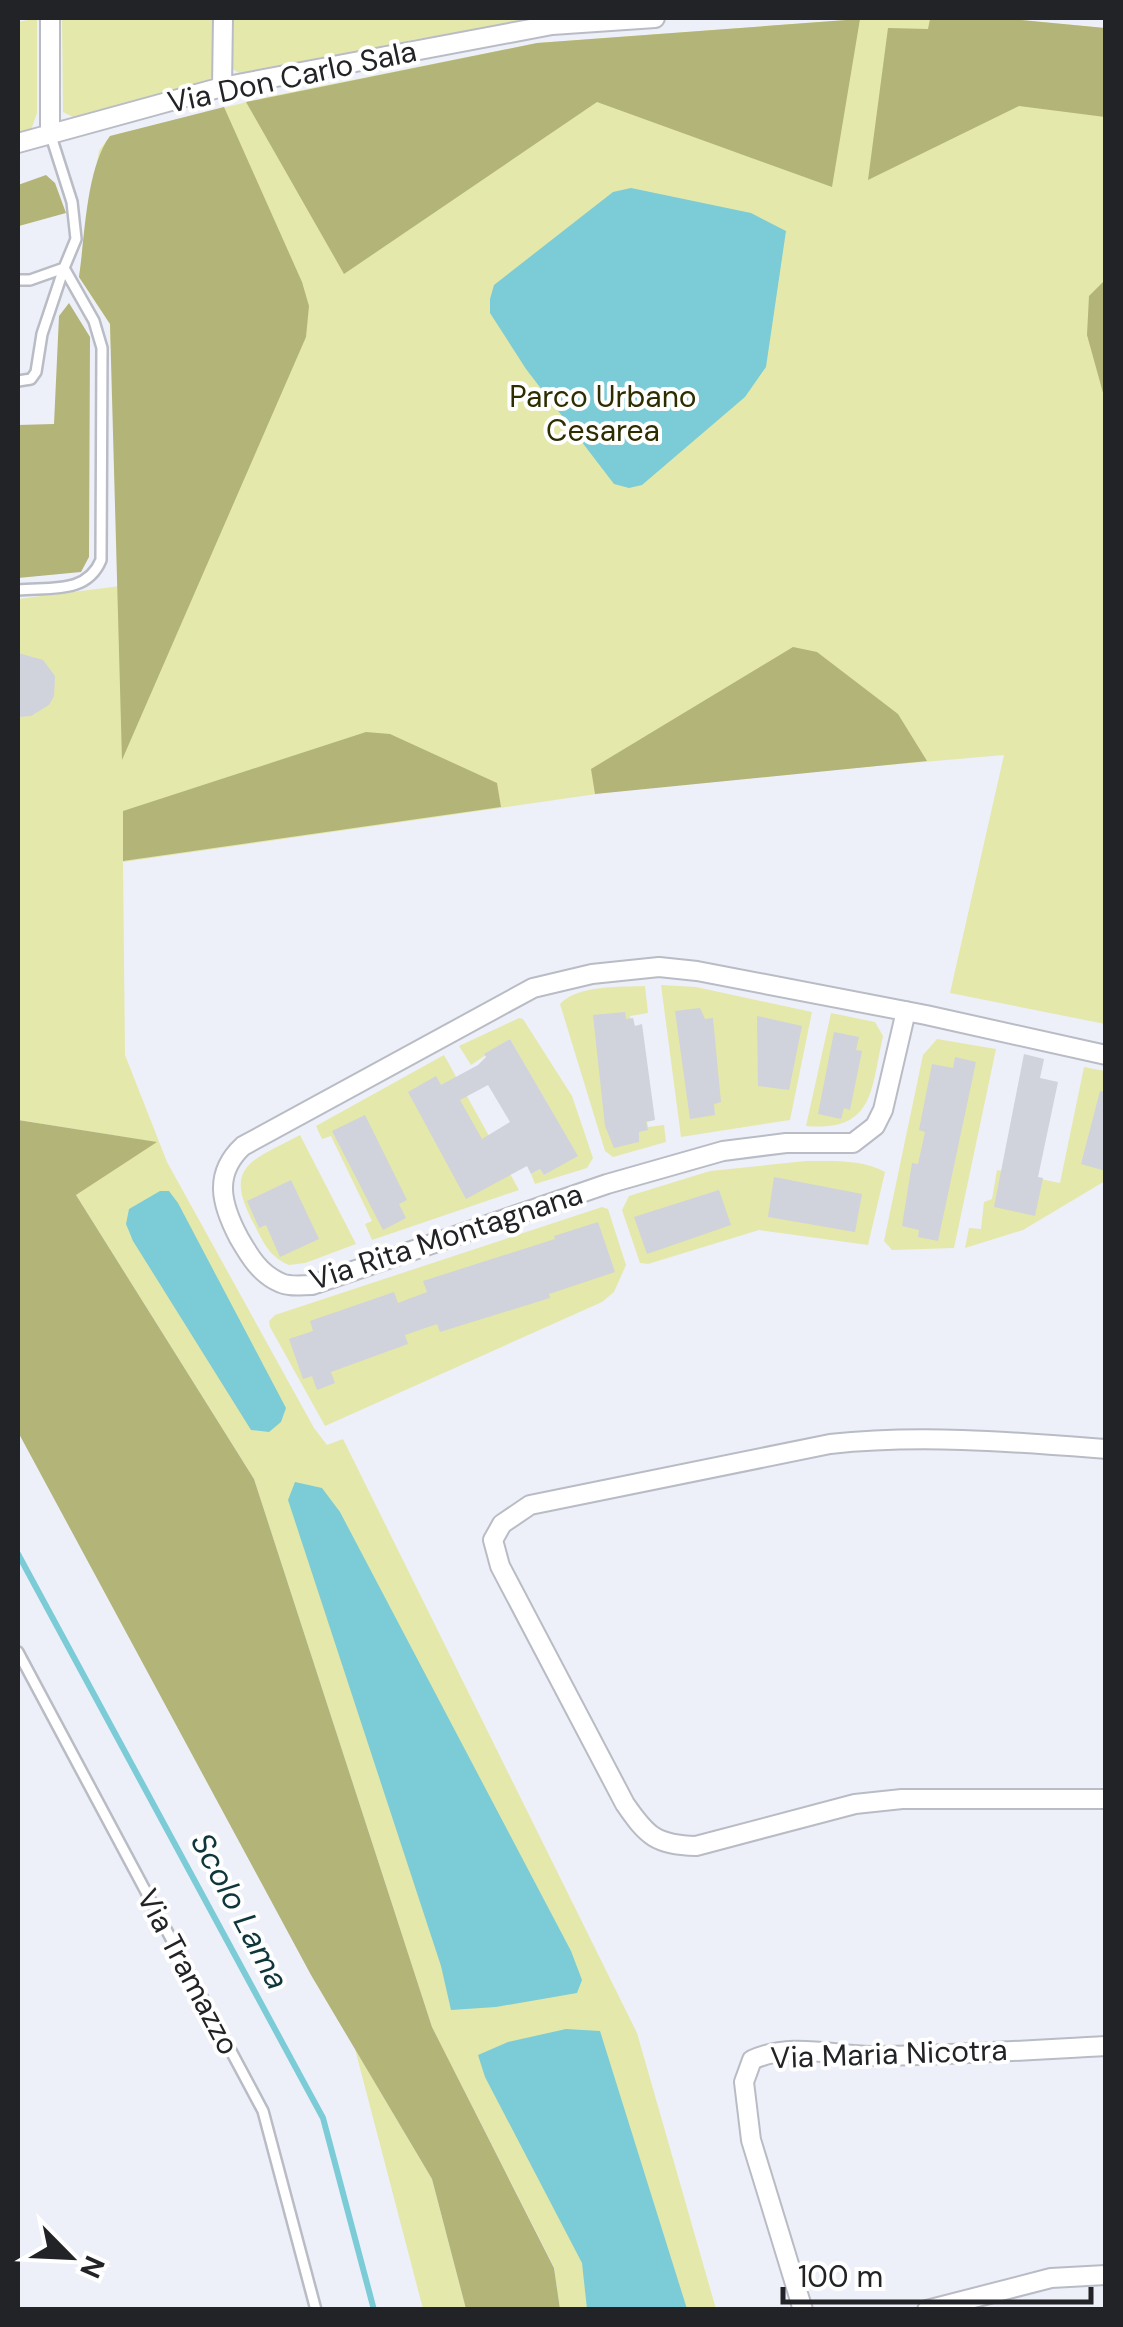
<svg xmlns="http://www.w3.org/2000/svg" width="1123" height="2327" font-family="'DM Sans',sans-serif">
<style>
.green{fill:#e5e8ab}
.forest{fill:#b2b478}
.water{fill:#7bccd6}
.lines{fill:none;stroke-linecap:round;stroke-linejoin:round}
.stream{stroke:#7bccd6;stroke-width:6}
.building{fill:#d0d2dc;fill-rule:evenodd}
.service-casing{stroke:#b9bcc5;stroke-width:14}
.minor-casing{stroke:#b9bcc5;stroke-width:22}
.service{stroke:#fff;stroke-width:9}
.minor{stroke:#fff;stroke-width:18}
.labels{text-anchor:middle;stroke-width:8;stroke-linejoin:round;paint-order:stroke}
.street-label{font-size:30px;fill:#222326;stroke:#fff}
.park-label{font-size:30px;fill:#2d2d00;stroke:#fff}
.water-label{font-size:32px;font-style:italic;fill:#0f373b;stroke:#fff}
</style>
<rect width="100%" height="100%" fill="#edf0f9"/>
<path class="green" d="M 37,18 L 37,113 L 31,130 L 18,134 L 18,22 Z
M 62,18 L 213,18 L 212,76 L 208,82 L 75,118 L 63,112 Z
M 234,18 L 589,18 L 417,39 L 245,76 L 232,69 Z
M 860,19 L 1021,20 L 1105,28 L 1105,1024 L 950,993 L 1004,755 L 659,785 L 123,862 L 125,1055 L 167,1162 L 314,1428 L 327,1445 L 343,1439 L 637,2033 L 716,2309 L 560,2309 L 554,2267 L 432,2027 L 254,1479 L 76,1195 L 155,1142 L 18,1120 L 18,599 L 120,586 L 110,324 L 79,277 L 99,151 L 110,136 L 267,97 L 537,43 Z
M 661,985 L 696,987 L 812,1012 L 790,1120 L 681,1137 Z
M 645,986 L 648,1013 L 630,1016 L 648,1127 L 664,1125 L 666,1142 L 613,1157 L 605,1151 L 560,1004 C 578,985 619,987 645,986 Z
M 831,1013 L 875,1022 L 883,1036 C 871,1089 875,1132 806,1126 Z
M 519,1018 L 523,1019 L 572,1096 L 593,1158 L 587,1168 L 535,1184 L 531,1174 L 540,1169 L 544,1175 L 577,1155 L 510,1039 L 471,1065 L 459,1046 Z
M 937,1039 L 996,1049 L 954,1248 L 892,1250 L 884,1241 L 923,1055 Z
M 444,1055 L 519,1190 L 372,1240 L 365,1224 L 372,1221 L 331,1136 L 322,1139 L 316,1126 Z
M 1084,1067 L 1105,1071 L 1105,1181 L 1023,1230 L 965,1248 L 969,1228 L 981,1229 L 984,1202 L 992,1199 L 997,1170 L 1060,1183 Z
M 300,1135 L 356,1244 L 305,1263 L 289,1265 C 270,1257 264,1244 255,1226 C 222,1165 250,1162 300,1135 Z
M 806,1161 C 831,1161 863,1159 885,1172 L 868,1245 L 759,1230 L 648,1264 L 640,1263 L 622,1210 L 629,1196 L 710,1171 Z
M 602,1207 L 608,1209 L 626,1265 L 614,1292 L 602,1302 L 325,1426 L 270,1327 L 269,1321 L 275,1315 Z
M 355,2049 L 432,2179 L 466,2309 L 423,2309 Z"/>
<path class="forest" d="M 860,19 L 832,187 L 597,102 L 344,274 L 246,102 L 537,43 Z
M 930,19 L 1021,20 L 1105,28 L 1105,117 L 1019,106 L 868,180 L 888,28 L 928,29 Z
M 224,107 L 302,282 L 309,306 L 306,337 L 122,760 L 110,324 L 79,277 C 85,236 86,168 110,136 Z
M 46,175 L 55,183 L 66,213 L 19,226 L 18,241 L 18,185 Z
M 1105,280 L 1105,400 L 1087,335 L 1089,296 Z
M 69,303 L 90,337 L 89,557 L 81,572 L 18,578 L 18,425 L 54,424 L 59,316 Z
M 793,647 L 817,652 L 898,714 L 927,761 L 595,794 L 591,769 Z
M 366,732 L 390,734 L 497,783 L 501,807 L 123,861 L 123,811 Z
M 18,1120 L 157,1142 L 76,1195 L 254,1479 L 432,2027 L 554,2268 L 560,2309 L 466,2309 L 432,2179 L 311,1975 L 18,1432 Z"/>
<path class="water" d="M 631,188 L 751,213 L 786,231 L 766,367 L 745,397 L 642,485 L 629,488 L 614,484 L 526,369 L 490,313 L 490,299 L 494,285 L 613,192 Z
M 160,1191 L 169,1191 L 178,1203 L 286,1408 L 281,1422 L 269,1432 L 251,1430 L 133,1241 L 126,1224 L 129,1209 Z
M 295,1482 L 322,1488 L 340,1512 L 571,1951 L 582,1980 L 577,1993 L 496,2007 L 451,2010 L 441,1966 L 288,1500 Z
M 566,2029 L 600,2031 L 687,2309 L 587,2309 L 582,2263 L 485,2077 L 478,2055 L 508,2042 Z"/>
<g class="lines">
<path class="stream" d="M 18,1554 L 323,2118 L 374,2310"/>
</g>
<path class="building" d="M 18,653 L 43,660 L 55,676 L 54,696 L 49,705 L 31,716 L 18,717 Z
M 700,1008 L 705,1019 L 713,1018 L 721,1102 L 714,1104 L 715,1115 L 690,1119 L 675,1011 Z
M 625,1012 L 626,1019 L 633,1018 L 635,1026 L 642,1024 L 655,1120 L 646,1122 L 648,1130 L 639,1132 L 639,1142 L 614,1148 L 605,1126 L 593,1015 Z
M 757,1016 L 802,1026 L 789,1090 L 758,1086 Z
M 834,1032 L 859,1037 L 856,1050 L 862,1051 L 850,1110 L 844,1108 L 841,1119 L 818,1114 Z
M 510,1039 L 578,1156 L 544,1175 L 540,1169 L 531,1174 L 527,1166 L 466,1199 L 408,1092 L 436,1076 L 441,1085 L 478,1065 L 486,1057 L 484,1054 ZM 488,1085 L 510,1122 L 482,1139 L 460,1100 Z
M 1024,1054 L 1044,1059 L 1040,1078 L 1058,1082 L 1038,1177 L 1043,1178 L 1035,1216 L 994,1207 Z
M 955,1057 L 976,1062 L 938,1241 L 918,1237 L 919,1230 L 902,1226 L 912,1163 L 918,1164 L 925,1132 L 919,1130 L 932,1064 L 953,1068 Z
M 1100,1091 L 1106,1092 L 1106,1171 L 1081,1164 Z
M 365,1115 L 407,1200 L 399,1204 L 406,1218 L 383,1230 L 332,1131 Z
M 774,1177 L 862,1194 L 855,1232 L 768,1217 Z
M 291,1180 L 319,1239 L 280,1257 L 266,1225 L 259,1228 L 247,1201 Z
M 719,1190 L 731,1225 L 647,1254 L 634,1217 Z
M 598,1222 L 615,1272 L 549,1294 L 550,1298 L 440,1332 L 437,1324 L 405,1335 L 408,1344 L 331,1372 L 335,1383 L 317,1390 L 312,1376 L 303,1379 L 289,1339 L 313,1331 L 310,1321 L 394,1292 L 398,1303 L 427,1292 L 423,1281 L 555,1239 L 554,1236 Z"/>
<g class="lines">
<g class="service-casing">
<path id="service" d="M 18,280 L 30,280 L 64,268
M 18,381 L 31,379 L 36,372 L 42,334 L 64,268
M 18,590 C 51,587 87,594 101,560 L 102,348 L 94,321 L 64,268 L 76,239 L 72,202 L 50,133
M 18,1652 L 263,2111 L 316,2310"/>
</g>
<g class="minor-casing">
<path id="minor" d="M 222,87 L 223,18
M 50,133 L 50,18
M 18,143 L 222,87 L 552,25 L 655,18
M 906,1011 L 883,1110 L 875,1126 L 853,1143 L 786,1143 L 723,1151 L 607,1184 L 312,1285 C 302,1285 290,1287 281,1283 C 260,1274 250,1257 239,1238 C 221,1204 213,1174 243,1146 L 533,988 L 592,974 L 659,967 L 697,971 L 926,1015 L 1106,1055
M 1106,1449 C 1015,1442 921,1434 830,1444 L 530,1505 L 502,1524 L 493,1540 L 500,1566 L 625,1804 C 647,1836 656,1845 696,1846 L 855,1804 L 902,1799 L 1106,1799
M 803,2310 L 751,2140 L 744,2082 L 752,2060 C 792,2041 838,2057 881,2056 C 956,2055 1031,2050 1106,2046
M 927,2310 L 1051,2278 L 1106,2275"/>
</g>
<use href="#service" class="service"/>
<use href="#minor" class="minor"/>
</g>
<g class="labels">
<g class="street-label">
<text transform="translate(292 77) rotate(-12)" y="10">Via Don Carlo Sala</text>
<text transform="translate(446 1237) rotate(-18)" y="10">Via Rita Montagnana</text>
<text transform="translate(188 1972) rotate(62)" y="10">Via Tramazzo</text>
<text transform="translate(889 2054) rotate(-2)" y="10">Via Maria Nicotra</text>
</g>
<g class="park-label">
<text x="603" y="407">Parco Urbano<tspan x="603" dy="34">Cesarea</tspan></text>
</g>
<g class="water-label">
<text transform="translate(240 1911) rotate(62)" y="11">Scolo Lama</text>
</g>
</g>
<rect width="1123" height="2327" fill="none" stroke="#222326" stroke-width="40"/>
<g transform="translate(70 2257) rotate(114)" stroke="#ffffff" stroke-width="8" paint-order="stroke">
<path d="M0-8L18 38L0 25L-18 38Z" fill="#222326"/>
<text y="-15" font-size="28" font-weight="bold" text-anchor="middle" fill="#222326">N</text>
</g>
<path d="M783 2287v15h308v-15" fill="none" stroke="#222326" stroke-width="5"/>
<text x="798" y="2287" font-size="30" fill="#222326" stroke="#ffffff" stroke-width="8" paint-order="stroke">100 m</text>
</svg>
